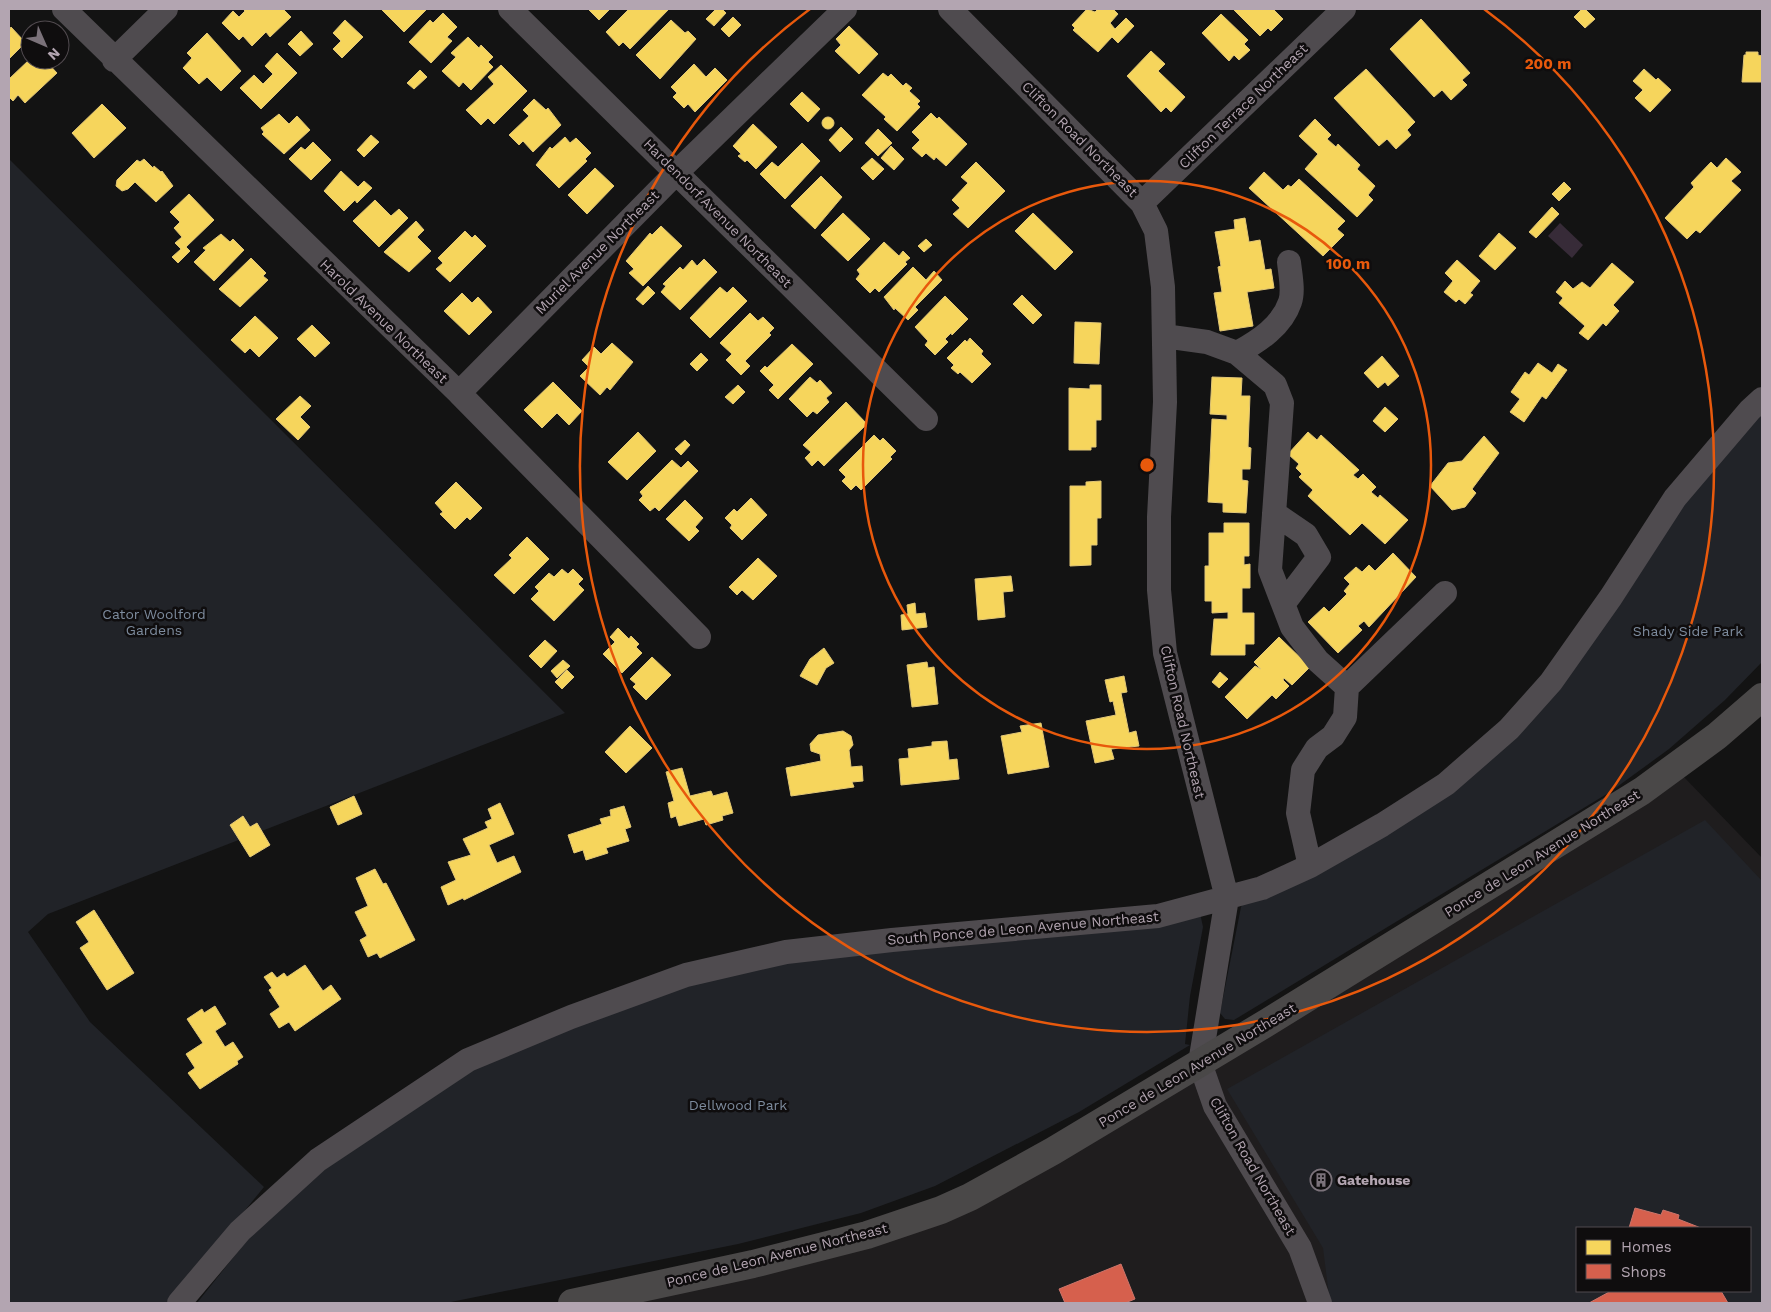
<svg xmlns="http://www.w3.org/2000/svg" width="1771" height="1312" font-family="'Work Sans',sans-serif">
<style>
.built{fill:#1f1d1e;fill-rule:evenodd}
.green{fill:#212328;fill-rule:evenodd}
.water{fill:#372b38}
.homes{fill:#f6d55c;stroke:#e2c776}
.shops{fill:#d6604d;stroke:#cc756b}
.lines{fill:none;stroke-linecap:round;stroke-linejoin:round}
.minor{stroke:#4f4b4f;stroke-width:24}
.highway{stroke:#4a4848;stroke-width:28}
.ring{fill:none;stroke:#e8590c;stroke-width:2.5}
.labels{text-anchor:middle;stroke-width:5;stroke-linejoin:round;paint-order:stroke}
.street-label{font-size:14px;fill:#b3a5b1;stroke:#0f0d0e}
.park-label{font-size:14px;fill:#7d8b9d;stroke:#0f0d0e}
.poi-label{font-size:14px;font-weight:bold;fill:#b3a5b1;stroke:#0f0d0e;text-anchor:start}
.centre{fill:#e8590c;stroke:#0f0d0e;stroke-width:2.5}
.ring-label{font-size:15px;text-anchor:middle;font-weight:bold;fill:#e8590c;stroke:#0f0d0e;stroke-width:5;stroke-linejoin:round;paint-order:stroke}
</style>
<rect width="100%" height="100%" fill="#131313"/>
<path class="built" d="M 1683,776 L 1762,858 L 1762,1303 L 630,1303 L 956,1203 ZM 1577,1228 L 1750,1228 L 1750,1291 L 1577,1291 Z"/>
<path class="green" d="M 9,159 L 565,713 L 48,914 L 28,932 L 90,1022 L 264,1187 L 170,1303 L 9,1303 Z
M 1762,411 L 1762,662 L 1725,700 L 1669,749 L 1610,792 L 1234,1020 L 1225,1019 L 1220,1013 L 1241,907 L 1245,900 L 1455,786 L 1680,503 Z
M 1705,820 L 1762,881 L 1762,1303 L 1330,1303 L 1323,1248 L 1227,1089 ZM 1577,1228 L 1750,1228 L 1750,1291 L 1577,1291 Z
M 1200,913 L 1203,927 L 1190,996 L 1185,1044 L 1190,1045 L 1079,1112 L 935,1186 L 861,1213 L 738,1244 L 446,1303 L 197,1303 L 259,1225 L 349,1149 L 436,1084 L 509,1049 L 713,973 L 873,949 Z"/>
<path class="water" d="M 1560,223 L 1583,245 L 1572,258 L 1548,236 Z"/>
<path class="homes" d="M 243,9 L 283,9 L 291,17 L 270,37 L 266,32 L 252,46 L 243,36 L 239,40 L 222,23 L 233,11 L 239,17 L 245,11 Z
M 383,9 L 427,9 L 404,32 L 382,10 Z
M 588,9 L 610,9 L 599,20 Z
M 629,9 L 669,9 L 630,49 L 623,42 L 619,46 L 606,32 Z
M 716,9 L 722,9 L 726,13 L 714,26 L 706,19 Z
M 1087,9 L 1095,12 L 1098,9 L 1113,9 L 1118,14 L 1110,23 L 1115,29 L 1126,18 L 1134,26 L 1118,43 L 1112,37 L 1098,52 L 1073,30 L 1075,28 L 1072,25 Z
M 1233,9 L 1273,9 L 1283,19 L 1271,31 L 1268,28 L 1260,36 Z
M 1582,9 L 1585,9 L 1595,19 L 1585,28 L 1574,17 Z
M 443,13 L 457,27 L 447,37 L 452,41 L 431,63 L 409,42 L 430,20 L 433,23 Z
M 1221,14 L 1248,40 L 1244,44 L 1250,50 L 1239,60 L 1234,55 L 1229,61 L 1202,33 Z
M 733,17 L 741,25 L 729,37 L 721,29 Z
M 1421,19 L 1470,73 L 1462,80 L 1467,85 L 1451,100 L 1442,90 L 1434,97 L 1390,49 Z
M 345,20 L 363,37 L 342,58 L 333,49 L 341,41 L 333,33 Z
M 671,20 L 685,33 L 688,31 L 696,39 L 660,79 L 636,55 Z
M 849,26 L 878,54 L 859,74 L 835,51 L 841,45 L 836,39 Z
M 11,27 L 24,41 L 20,45 L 22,46 L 9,59 L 9,30 Z
M 301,31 L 313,44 L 300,56 L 288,44 Z
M 207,33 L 241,71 L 221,91 L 207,77 L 199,84 L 183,68 L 192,58 L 187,53 Z
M 468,37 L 479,48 L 481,45 L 493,57 L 488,62 L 493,67 L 471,90 L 463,82 L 459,87 L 442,71 L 456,57 L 451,53 Z
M 1151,51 L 1165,64 L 1158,71 L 1185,97 L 1171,112 L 1166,107 L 1161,112 L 1127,76 Z
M 1746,52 L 1758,52 L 1758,55 L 1762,56 L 1762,82 L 1742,82 L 1744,55 L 1746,55 Z
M 277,53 L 297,73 L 261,109 L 240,88 L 254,75 L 263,84 L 273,74 L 265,66 Z
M 30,59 L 45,60 L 57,73 L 25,103 L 18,95 L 13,101 L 9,97 L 9,79 Z
M 694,64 L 706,77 L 715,68 L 727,80 L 695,112 L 688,104 L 684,108 L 673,97 L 677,93 L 671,87 Z
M 501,65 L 527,91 L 494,124 L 488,118 L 481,125 L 466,110 L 494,84 L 488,77 Z
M 1366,69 L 1415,122 L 1407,130 L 1411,135 L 1396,149 L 1387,139 L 1379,146 L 1334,98 Z
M 1644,69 L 1656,80 L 1658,78 L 1671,90 L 1650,112 L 1635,98 L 1643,90 L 1633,81 Z
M 420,70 L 427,77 L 414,89 L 407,83 Z
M 883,73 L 888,77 L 891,74 L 903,86 L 906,83 L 912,88 L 909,91 L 920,101 L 917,104 L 920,107 L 897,131 L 884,119 L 886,117 L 862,95 Z
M 802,92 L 820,109 L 808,122 L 790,104 Z
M 534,99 L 546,110 L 548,108 L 561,125 L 533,152 L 523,141 L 519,145 L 509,135 L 529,116 L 523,110 Z
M 102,104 L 126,128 L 94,158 L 72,133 Z
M 931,113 L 937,119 L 939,117 L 967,144 L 946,166 L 936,157 L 934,160 L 926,153 L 922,157 L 912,148 L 920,140 L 912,132 Z
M 279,114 L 289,124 L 297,116 L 310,130 L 284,154 L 262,134 L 264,132 L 261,128 Z
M822 123a6 6 0 1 1 12 0a6 6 0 1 1-12 0Z
M 1315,119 L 1331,135 L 1327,139 L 1336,147 L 1338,144 L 1360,165 L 1357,169 L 1375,186 L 1368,195 L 1373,200 L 1357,217 L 1305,169 L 1318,154 L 1299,136 Z
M 753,124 L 777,147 L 756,169 L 747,160 L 745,162 L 738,156 L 741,154 L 733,146 Z
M 841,127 L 853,139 L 840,152 L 829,140 Z
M 878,129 L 892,143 L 878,156 L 865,143 Z
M 371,135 L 379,142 L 364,157 L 357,150 Z
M 565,137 L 570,143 L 576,138 L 591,153 L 585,159 L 587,161 L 559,188 L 536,165 L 550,147 L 552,149 Z
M 313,142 L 331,160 L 311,180 L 289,159 L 301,147 L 305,150 Z
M 802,143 L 820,161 L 785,199 L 760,174 L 772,162 L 778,167 Z
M 891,146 L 904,159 L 894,170 L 881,158 Z
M 872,158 L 884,169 L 873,180 L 861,168 Z
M 1726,158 L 1741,172 L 1731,181 L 1741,190 L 1700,233 L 1696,230 L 1687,239 L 1665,218 L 1694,187 L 1691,183 L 1711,162 L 1717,168 Z
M 144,159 L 153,168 L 154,166 L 161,172 L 162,171 L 173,186 L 156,202 L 135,182 L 128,189 L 122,191 L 116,186 L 117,180 L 137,160 L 140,162 Z
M 976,162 L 1005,191 L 968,228 L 953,214 L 960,208 L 952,200 L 968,183 L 961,177 Z
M 595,168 L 614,186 L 587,214 L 568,195 Z
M 341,171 L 358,187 L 364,181 L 372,188 L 357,203 L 355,200 L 344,211 L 324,191 Z
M 1264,172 L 1283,190 L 1288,185 L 1291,187 L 1299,179 L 1345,221 L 1337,229 L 1344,235 L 1323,256 L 1249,188 Z
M 821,176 L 842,197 L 815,229 L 791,206 Z
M 1564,182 L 1571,189 L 1559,201 L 1552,194 Z
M 189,194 L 214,220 L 186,247 L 190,251 L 178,263 L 172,257 L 181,249 L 175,243 L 182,237 L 174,228 L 180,222 L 170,212 Z
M 375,200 L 391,216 L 399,209 L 408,218 L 379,247 L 353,221 Z
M 1552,207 L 1559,214 L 1536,238 L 1529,232 Z
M 843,213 L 870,239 L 848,261 L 821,235 Z
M 1033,213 L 1073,252 L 1055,270 L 1015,231 Z
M 1245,218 L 1249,242 L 1260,240 L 1265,270 L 1271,269 L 1274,288 L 1247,292 L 1253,326 L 1220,331 L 1214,293 L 1222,292 L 1218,267 L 1221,266 L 1215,232 L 1235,229 L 1234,220 Z
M 416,221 L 424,230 L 417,237 L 431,251 L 409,272 L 384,252 Z
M 661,226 L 682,246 L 643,286 L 629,273 L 634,269 L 626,261 L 650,233 L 652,235 Z
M 465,231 L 472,238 L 475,235 L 486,246 L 450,282 L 436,269 L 443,263 L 438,258 Z
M 1499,233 L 1516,248 L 1495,270 L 1479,256 Z
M 221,234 L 230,242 L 233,239 L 244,250 L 214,281 L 194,262 L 206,250 L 203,248 Z
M 926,239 L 932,245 L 924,252 L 918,246 Z
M 884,242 L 899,256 L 903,251 L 910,258 L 905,262 L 907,264 L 879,292 L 875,288 L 870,293 L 856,279 L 860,274 L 857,270 Z
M 251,258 L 266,273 L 263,276 L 268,280 L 240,307 L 219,289 Z
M 704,259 L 717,272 L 680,310 L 661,292 L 666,286 L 663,284 L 680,267 L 683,270 L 692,260 L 697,266 Z
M 1457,260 L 1480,281 L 1470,293 L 1473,295 L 1465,304 L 1459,299 L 1456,302 L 1444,292 L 1453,281 L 1445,273 Z
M 1612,263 L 1634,282 L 1613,305 L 1619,311 L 1606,326 L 1603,323 L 1588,340 L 1579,333 L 1585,326 L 1559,303 L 1563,298 L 1556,292 L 1565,281 L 1573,289 L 1582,282 L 1590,288 Z
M 913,267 L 926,280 L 934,271 L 942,280 L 915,307 L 918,310 L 908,320 L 895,308 L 894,310 L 884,297 Z
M 648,286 L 655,293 L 643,305 L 636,299 Z
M 720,287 L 727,293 L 733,287 L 747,301 L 710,338 L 690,318 Z
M 462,293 L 472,303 L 478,297 L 492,312 L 469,335 L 444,311 Z
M 1022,295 L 1042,315 L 1033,324 L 1013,304 Z
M 945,296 L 968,319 L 952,335 L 951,333 L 945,339 L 948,342 L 935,355 L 925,345 L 928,341 L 915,327 Z
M 750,313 L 758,321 L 763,317 L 774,328 L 769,333 L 771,335 L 745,361 L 750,366 L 741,375 L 726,360 L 732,354 L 720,343 Z
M 255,316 L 278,338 L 259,357 L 250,348 L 245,353 L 231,340 Z
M 1075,322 L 1101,323 L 1099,364 L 1074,363 Z
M 312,325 L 330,343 L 315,357 L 297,339 Z
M 970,338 L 983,351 L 981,354 L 991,364 L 972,383 L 960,372 L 958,374 L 951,368 L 954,365 L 947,358 L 965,340 L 967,342 Z
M 612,343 L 633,362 L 610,390 L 607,387 L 600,395 L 580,376 L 589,367 L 582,360 L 594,347 L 601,354 Z
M 792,344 L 813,364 L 778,399 L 769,390 L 774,385 L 760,371 L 765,366 L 767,368 Z
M 701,353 L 708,360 L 697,371 L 690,364 Z
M 1382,356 L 1399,376 L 1388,386 L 1385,382 L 1378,388 L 1364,373 Z
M 1538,363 L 1552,373 L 1558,364 L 1567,370 L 1546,399 L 1542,396 L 1524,422 L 1510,412 L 1520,399 L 1511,392 L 1525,372 L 1529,375 Z
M 810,377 L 817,383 L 820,380 L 832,393 L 826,398 L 829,402 L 817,414 L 813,411 L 807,417 L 789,399 Z
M 1212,377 L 1242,378 L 1241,396 L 1250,396 L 1248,447 L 1251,448 L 1250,469 L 1242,469 L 1242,480 L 1248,481 L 1246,513 L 1223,512 L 1223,503 L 1208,502 L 1212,419 L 1227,420 L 1227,415 L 1210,414 Z
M 553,382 L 582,411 L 569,425 L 557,413 L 542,428 L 524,410 Z
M 738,385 L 745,392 L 733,404 L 725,397 Z
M 1090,385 L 1101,385 L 1101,420 L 1096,420 L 1096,447 L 1091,447 L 1091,450 L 1069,450 L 1069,388 L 1090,389 Z
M 300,396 L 311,406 L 300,417 L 310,427 L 298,440 L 276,419 Z
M 846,402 L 867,424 L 824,466 L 818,460 L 812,466 L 805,458 L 811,452 L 803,445 Z
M 1385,407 L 1398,419 L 1385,432 L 1373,421 Z
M 638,432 L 656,451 L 627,480 L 608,462 Z
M 1308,432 L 1317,440 L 1321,435 L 1359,470 L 1353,475 L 1358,479 L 1363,474 L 1376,487 L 1371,492 L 1378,498 L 1380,495 L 1408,520 L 1385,544 L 1362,523 L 1350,535 L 1308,496 L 1313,490 L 1299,477 L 1302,474 L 1296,468 L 1299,464 L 1288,454 Z
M 874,435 L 880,441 L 883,438 L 896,451 L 890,457 L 892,459 L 861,490 L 856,485 L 851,490 L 842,481 L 846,477 L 839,470 Z
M 1484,436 L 1499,453 L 1472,489 L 1476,493 L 1465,507 L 1452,510 L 1430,486 L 1448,463 L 1462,461 Z
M 685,440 L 690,445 L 681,455 L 675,449 Z
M 672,460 L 681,468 L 688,461 L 698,471 L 659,511 L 655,507 L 650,511 L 639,500 L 643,496 L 640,492 Z
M 1101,481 L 1101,518 L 1097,518 L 1097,545 L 1091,545 L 1091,565 L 1070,566 L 1070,486 L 1086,486 L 1086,482 Z
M 456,482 L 482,508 L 470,520 L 467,517 L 455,529 L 440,514 L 443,512 L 435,503 Z
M 751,498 L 767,515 L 742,540 L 730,528 L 732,525 L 725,518 L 734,509 L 737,512 Z
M 685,500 L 703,518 L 695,527 L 699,531 L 689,541 L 666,519 Z
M 1224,523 L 1249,523 L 1249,556 L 1244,556 L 1244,565 L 1250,564 L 1250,588 L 1242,588 L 1242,613 L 1254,613 L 1254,644 L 1245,644 L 1245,655 L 1211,655 L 1214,619 L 1228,619 L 1228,612 L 1212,613 L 1212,601 L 1205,601 L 1205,566 L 1209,566 L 1209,533 L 1224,533 Z
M 527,537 L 549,559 L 514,594 L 494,575 L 512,558 L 509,555 Z
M 1393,553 L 1416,577 L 1369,627 L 1364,621 L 1358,626 L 1362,630 L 1338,653 L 1308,622 L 1324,607 L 1329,612 L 1347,594 L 1344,591 L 1350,584 L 1344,578 L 1356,567 L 1362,572 L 1369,565 L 1375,571 Z
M 758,558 L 777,576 L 753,600 L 742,590 L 737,595 L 729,587 Z
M 562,569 L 568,574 L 573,569 L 583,579 L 578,584 L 584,590 L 554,621 L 531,599 L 539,591 L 535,587 L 549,573 L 554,577 Z
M 1011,576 L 1013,591 L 1003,592 L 1005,617 L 978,620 L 975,579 Z
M 915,603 L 916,614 L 925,613 L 927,627 L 902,630 L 901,615 L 908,614 L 907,605 Z
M 618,628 L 629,639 L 631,636 L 639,644 L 636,647 L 642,653 L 622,673 L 603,654 L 615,642 L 610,637 Z
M 1279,637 L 1310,667 L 1292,685 L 1284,678 L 1283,680 L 1289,686 L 1276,699 L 1272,695 L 1247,719 L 1225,697 L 1255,666 L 1261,669 L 1254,662 Z
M 545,640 L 557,651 L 541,668 L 529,656 Z
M 824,648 L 834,663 L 826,668 L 817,685 L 800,676 L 810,659 Z
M 652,657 L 671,675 L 646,700 L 633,687 L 636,684 L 630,679 Z
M 563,660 L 570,666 L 557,678 L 551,671 Z
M 927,662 L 928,668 L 934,667 L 938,704 L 912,707 L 907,665 Z
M 567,670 L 574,677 L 562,689 L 555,682 Z
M 1220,672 L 1228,679 L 1219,688 L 1212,682 Z
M 1124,676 L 1127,692 L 1121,693 L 1129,733 L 1136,731 L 1139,746 L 1111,749 L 1114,759 L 1095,763 L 1086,721 L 1116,715 L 1113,701 L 1110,702 L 1105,680 Z
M 1041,723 L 1049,767 L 1008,774 L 1001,736 L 1022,732 L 1020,726 Z
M 630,726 L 652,748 L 626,773 L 605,752 Z
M 843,731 L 851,736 L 853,745 L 849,750 L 851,767 L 862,766 L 863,781 L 852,782 L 854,787 L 791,796 L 786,768 L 821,761 L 820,754 L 811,751 L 810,744 L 818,735 Z
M 947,741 L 949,760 L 957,759 L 959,779 L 901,785 L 899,759 L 909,758 L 908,749 L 932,746 L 932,742 Z
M 682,768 L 690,796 L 711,791 L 713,796 L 727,792 L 733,813 L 722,816 L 723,820 L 706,825 L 704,819 L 679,826 L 676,816 L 671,818 L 668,803 L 674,801 L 666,772 Z
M 354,796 L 362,814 L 338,825 L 330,807 Z
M 500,803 L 514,834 L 489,845 L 497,863 L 514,856 L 521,872 L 464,900 L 463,898 L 448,905 L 441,887 L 456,880 L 448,862 L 471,855 L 463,839 L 488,828 L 485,822 L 492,819 L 488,809 Z
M 624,806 L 631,827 L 625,829 L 629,841 L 606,848 L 608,853 L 586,860 L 583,850 L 574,853 L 568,835 L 602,824 L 600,819 L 611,816 L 610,810 Z
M 243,816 L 250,827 L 257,823 L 270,845 L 250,857 L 230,825 Z
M 375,869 L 383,884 L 386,883 L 415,940 L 380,958 L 377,953 L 368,957 L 360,940 L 367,936 L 355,912 L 368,906 L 356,878 Z
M 94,910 L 134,973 L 107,990 L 80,948 L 89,942 L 76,922 Z
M 305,965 L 323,991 L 331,985 L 341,999 L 295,1031 L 289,1022 L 279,1028 L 270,1014 L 280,1007 L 269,990 L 272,988 L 264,977 L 272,972 L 277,978 L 284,973 L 287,977 Z
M 215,1006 L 226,1024 L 215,1031 L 225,1047 L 233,1042 L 243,1057 L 237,1061 L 238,1064 L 200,1089 L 188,1073 L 195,1068 L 186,1054 L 203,1043 L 187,1019 L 202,1009 L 204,1013 Z"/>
<path class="shops" d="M 1323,1172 L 1328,1184 L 1319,1188 L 1314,1177 Z
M 1635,1208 L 1661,1215 L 1663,1210 L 1679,1215 L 1678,1219 L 1701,1228 L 1629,1228 Z
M 1121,1264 L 1135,1299 L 1125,1303 L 1065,1303 L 1059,1289 Z
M 1611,1291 L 1721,1291 L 1728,1303 L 1589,1303 Z"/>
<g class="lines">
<path class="minor" d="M 64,9 L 459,393 L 699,637
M 510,9 L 926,419
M 950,9 L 1142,203 L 1156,231 L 1163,287 L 1165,402 L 1159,517 L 1159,590 L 1165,653 L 1227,898 L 1200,1063 L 1215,1106 L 1300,1248 L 1320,1303
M 114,60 L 166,9
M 1142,203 L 1344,9
M 1164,336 L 1207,342 L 1237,353 L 1275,385 L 1282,403 L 1270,570 L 1292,627 L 1318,661 L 1347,687 L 1345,717 L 1333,736 L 1317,748 L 1303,770 L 1298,813 L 1310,866
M 1237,353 C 1259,341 1282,326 1290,302 C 1294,291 1290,273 1289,262
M 459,393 L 677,172 L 845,9
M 1274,513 L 1306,535 L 1319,557 L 1284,603
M 1347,687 L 1445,593
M 179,1303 L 240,1231 L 318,1160 L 468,1060 L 571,1017 L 686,975 L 786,952 L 892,940 L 1158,916 L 1262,888 L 1310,866 L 1382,825 L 1446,784 L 1509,729 L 1551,682 L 1611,597 L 1675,498 L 1750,410 L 1762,399"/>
<path class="highway" d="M 572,1303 L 753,1264 L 867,1235 L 941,1210 L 970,1197 L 1053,1151 L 1268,1022 L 1642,791 L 1717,736 L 1762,697"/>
</g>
<g class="ring">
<circle cx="1147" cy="465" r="284"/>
<path d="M1484 9A567 567 0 1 1 810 9"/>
</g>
<defs>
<g id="building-ring" transform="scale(1.125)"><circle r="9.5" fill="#0f0d0e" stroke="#7b727a" stroke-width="1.5"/><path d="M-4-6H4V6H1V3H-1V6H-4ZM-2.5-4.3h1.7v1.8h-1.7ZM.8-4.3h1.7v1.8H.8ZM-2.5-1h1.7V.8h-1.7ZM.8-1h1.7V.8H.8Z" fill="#7b727a"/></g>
</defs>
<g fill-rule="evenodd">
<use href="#building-ring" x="1321" y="1180"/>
</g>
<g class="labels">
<g class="street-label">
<text transform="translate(1243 106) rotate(-44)" y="5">Clifton Terrace Northeast</text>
<text transform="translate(1080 139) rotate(45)" y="5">Clifton Road Northeast</text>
<text transform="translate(718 213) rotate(45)" y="5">Hardendorf Avenue Northeast</text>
<text transform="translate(597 252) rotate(-45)" y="5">Muriel Avenue Northeast</text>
<text transform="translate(384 321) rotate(44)" y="5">Harold Avenue Northeast</text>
<text transform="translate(1183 722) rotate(77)" y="5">Clifton Road Northeast</text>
<text transform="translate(1542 853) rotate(-32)" y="5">Ponce de Leon Avenue Northeast</text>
<text transform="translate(1023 928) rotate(-5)" y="5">South Ponce de Leon Avenue Northeast</text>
<text transform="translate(1197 1065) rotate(-31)" y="5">Ponce de Leon Avenue Northeast</text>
<text transform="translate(1253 1166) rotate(60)" y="5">Clifton Road Northeast</text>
<text transform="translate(777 1255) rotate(-14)" y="5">Ponce de Leon Avenue Northeast</text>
</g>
<g class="park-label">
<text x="154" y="619">Cator Woolford<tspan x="154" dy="16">Gardens</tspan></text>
<text x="1688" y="636">Shady Side Park</text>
<text x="738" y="1110">Dellwood Park</text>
</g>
<g class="poi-label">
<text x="1337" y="1185">Gatehouse</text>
</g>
</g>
<circle cx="1147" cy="465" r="8" class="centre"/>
<g class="ring-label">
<text x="1548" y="69">200 m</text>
<text x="1348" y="269">100 m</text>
</g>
<rect width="1771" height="1312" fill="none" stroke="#b3a5b1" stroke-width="20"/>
<rect x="1576" y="1227" width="175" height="65" fill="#0f0d0e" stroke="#514a4f"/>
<rect x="1586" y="1240" width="25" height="15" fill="#f6d55c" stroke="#514a4f"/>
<text x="1621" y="1252" font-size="15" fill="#b3a5b1">Homes</text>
<rect x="1586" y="1264" width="25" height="15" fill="#d6604d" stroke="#514a4f"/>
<text x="1621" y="1277" font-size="15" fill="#b3a5b1">Shops</text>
<g transform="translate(45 45) rotate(135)"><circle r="24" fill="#0f0d0e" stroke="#514a4f"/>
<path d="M0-4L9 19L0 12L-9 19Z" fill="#7b727a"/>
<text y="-8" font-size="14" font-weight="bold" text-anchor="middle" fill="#b3a5b1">N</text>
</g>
</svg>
